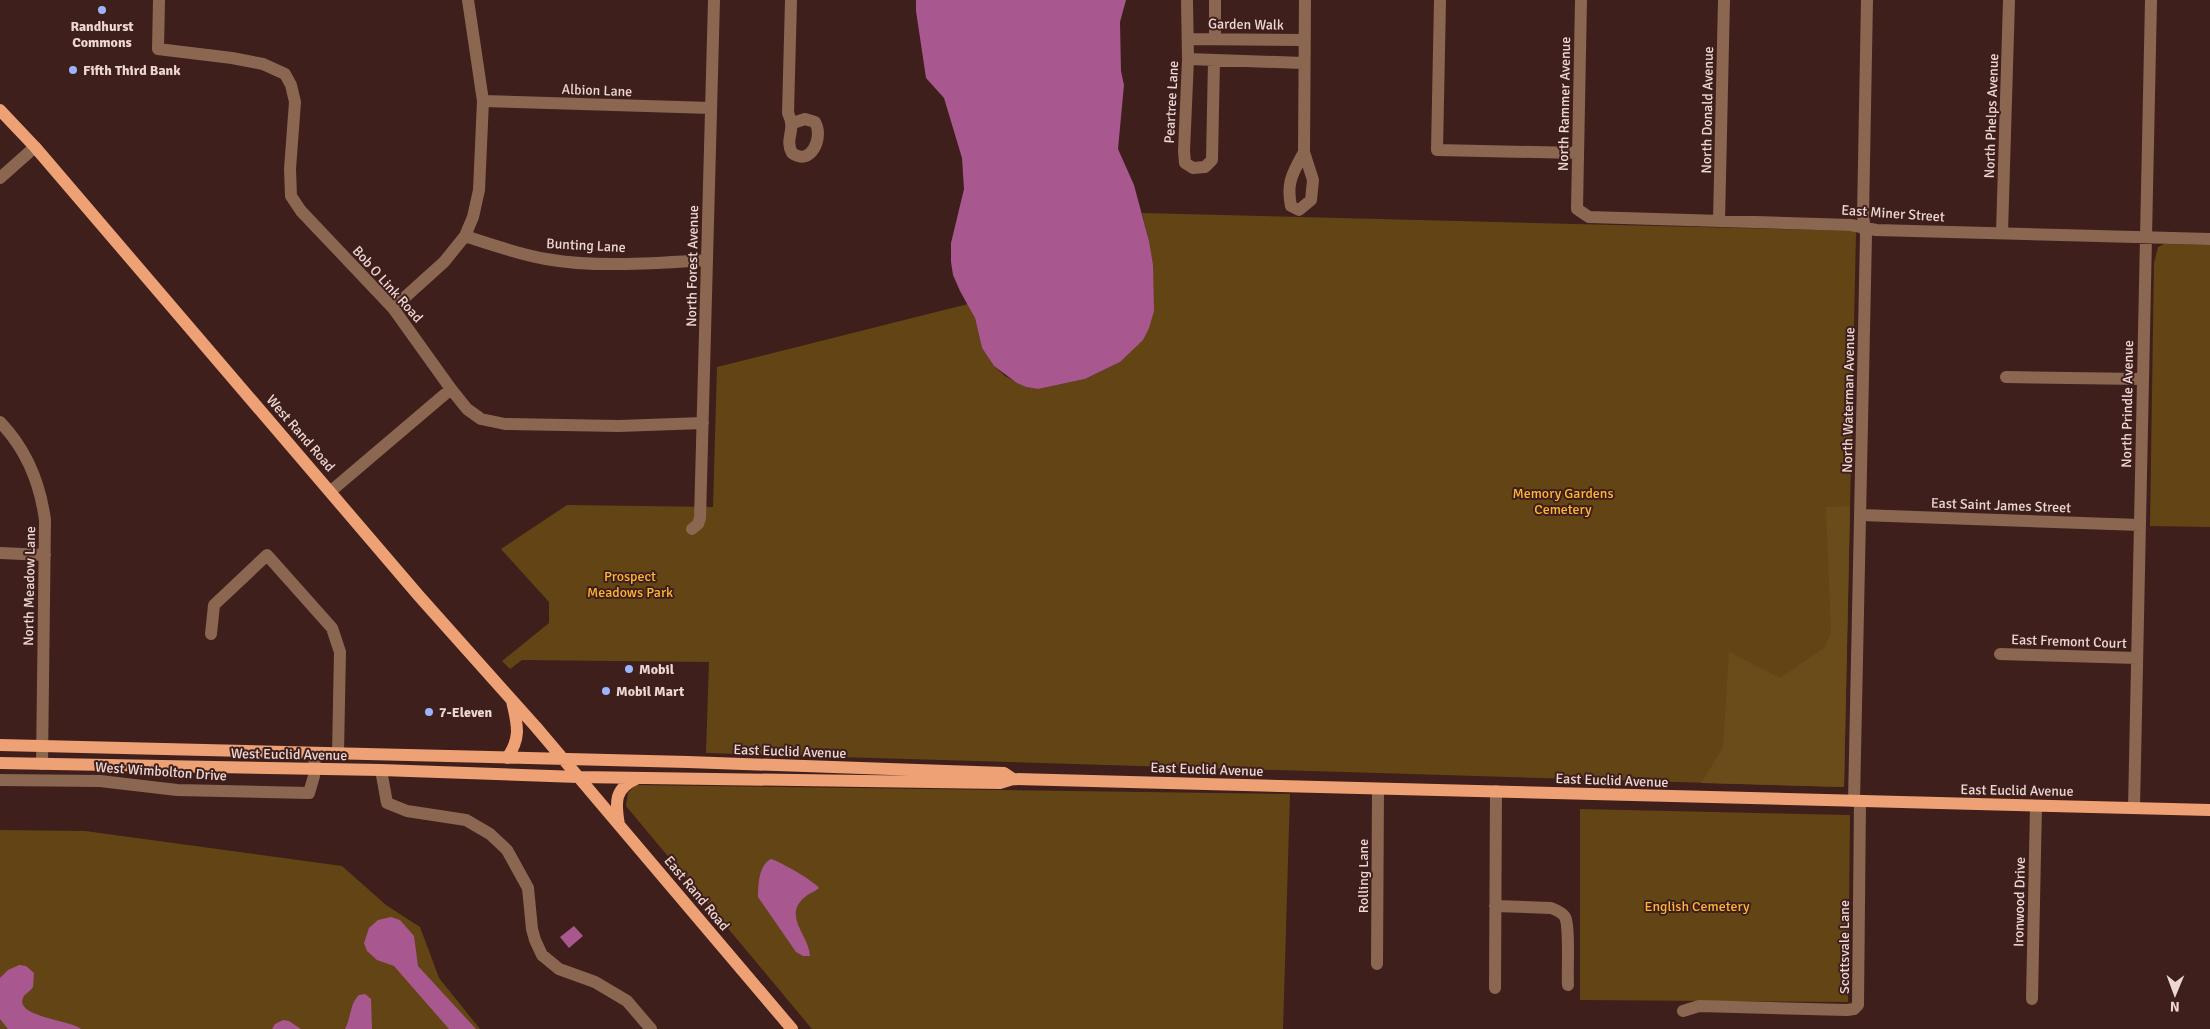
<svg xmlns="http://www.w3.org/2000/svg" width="2210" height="1029" font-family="Signika,sans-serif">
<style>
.green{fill:#634515}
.forest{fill:#6a4c1b}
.water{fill:#a8578f}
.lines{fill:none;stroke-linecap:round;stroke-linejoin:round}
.minor{stroke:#8b6650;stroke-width:12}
.major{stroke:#eda174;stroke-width:12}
.poi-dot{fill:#9ab5fd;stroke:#3e1f1b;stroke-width:2}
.labels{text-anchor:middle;stroke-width:4;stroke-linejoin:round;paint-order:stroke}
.street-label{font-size:14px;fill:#edd7d4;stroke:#3e1f1b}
.poi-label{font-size:14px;font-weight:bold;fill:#edd7d4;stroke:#3e1f1b;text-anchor:start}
.park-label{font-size:14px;fill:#ffb536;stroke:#3e1f1b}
</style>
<rect width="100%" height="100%" fill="#3e1f1b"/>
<path class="green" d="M 1142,213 L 1856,231 L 1844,787 L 706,753 L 709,662 L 522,660 L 510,669 L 502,661 L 549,623 L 549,602 L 501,549 L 567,505 L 713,507 L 717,367 L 968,304 L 975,318 L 982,348 L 994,366 L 1005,376 L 1026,387 L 1038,389 L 1085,379 L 1120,362 L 1149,241 Z
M 2164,244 L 2210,245 L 2210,527 L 2150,526 L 2154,263 L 2158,247 Z
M 635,785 L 1290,794 L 1283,1029 L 812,1029 L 626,806 L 628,793 Z
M 1580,809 L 1850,815 L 1848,1002 L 1580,1000 Z
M 0,830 L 85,831 L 342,866 L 386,905 L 420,927 L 439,978 L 480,1029 L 0,1029 Z"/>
<path class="forest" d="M 1850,506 L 1844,787 L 1701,783 L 1723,748 L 1729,652 L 1780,678 L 1824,648 L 1831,633 L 1826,507 Z"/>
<path class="water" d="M 916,0 L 1126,0 L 1120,22 L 1121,71 L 1124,85 L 1118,149 L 1134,185 L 1149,241 L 1153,265 L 1154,311 L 1149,328 L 1143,340 L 1120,362 L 1085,379 L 1038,389 L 1026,387 L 1017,383 L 994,366 L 982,348 L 975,318 L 960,291 L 953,275 L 951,262 L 951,243 L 964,189 L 962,158 L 944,98 L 926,78 L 916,11 Z
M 771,859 C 781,862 814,881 819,888 C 815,892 809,893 805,897 C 782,916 809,935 810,956 L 803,956 L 796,952 L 758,897 C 758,884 759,865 771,859 Z
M 391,917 L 400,920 L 414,936 L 418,966 L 476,1029 L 449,1029 L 394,966 L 377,960 L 367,951 L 364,943 L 369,928 L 378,920 Z
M 574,926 L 583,936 L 569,948 L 560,937 Z
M 19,965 L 26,966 L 34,973 L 33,987 C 30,992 24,994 23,998 C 15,1017 71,1020 81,1029 L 8,1029 L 0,1019 L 0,978 L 8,970 Z
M 359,995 L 365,994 L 371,999 L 372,1029 L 345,1029 C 351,1018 350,1003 359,995 Z
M 283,1020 L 289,1021 L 301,1029 L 272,1029 L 275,1024 Z"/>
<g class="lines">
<path class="minor" d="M 159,0 L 158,49 L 232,58 L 263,64 L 285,74 L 291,85 L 295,102 L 290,169 L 291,196 L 301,211 L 393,308 L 451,389 L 467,409 L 481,419 L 505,424 L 619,426 L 703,423
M 791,0 L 788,113 C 797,131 784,138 792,153 C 811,167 824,137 815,122 L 805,119 L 793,123
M 1187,0 L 1188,59 L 1184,151 L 1185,163 L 1193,168 L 1205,167 L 1212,160 L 1214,60
M 1440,0 L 1437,150 L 1578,153
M 1581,0 L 1577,209 L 1589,217 L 1851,225 L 1876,230 L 2210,239
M 1188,39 L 1303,40
M 1215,39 L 1215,0
M 1188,59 L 1303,63
M 483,101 L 711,108
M 1304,152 C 1293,173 1286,182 1291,206 L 1299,210 L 1311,200 L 1313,180 L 1304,152 L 1305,0
M 0,178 L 35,147
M 1719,221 L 1724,0
M 2002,233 L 2009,0
M 465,236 C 492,245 518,254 546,259 C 595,268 658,263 707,260
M 393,308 L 444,262 L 465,236 L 473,217 L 479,190 L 483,101 L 468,0
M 2006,377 L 2142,379
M 0,422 C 26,449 40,483 45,520 L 42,764
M 331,491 L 451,389
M 1861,515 L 2140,525
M 692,529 L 698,524 L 700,518 L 714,0
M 0,553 L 45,555
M 211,634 L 214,605 L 267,555 L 332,628 L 340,652 L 338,753
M 2000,654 L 2137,658
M 381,770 L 387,803 L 407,811 L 466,820 L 490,834 L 507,850 L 528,888 L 532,929 L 535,940 L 542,955 L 559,969 L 595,982 L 627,1001 L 651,1029
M 0,780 L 100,781 L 177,790 L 309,793 L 314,776 L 315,753
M 1854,801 L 1866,235 L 1863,217 L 1867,0
M 2134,808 L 2151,0
M 1495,906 L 1551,908 C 1556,910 1562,912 1565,917 C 1570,927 1567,971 1568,985
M 1377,964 L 1378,789
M 1495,988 L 1496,791
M 2032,999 L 2036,806
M 1683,1011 L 1699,1006 L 1847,1010 L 1854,1009 L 1858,1005 L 1860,801"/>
<path class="major" d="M 0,110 L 35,147 L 419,596 L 536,727 L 792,1029
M 0,745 L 688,762 L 1004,773 L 1013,779
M 507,758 C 522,737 517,724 512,701
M 0,763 L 381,770 L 578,777 L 1000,783 L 1013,779 L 2210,810
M 619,825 C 615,802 614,788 638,778"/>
</g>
<g class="poi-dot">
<circle cx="102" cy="10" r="5"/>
<circle cx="73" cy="70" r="5"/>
<circle cx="629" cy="669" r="5"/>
<circle cx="606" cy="691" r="5"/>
<circle cx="429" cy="712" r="5"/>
</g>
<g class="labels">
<g class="street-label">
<text transform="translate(1246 24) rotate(1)" y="5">Garden Walk</text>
<text transform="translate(597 90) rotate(2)" y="5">Albion Lane</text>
<text transform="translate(1171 102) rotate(-87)" y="5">Peartree Lane</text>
<text transform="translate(1564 104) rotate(-89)" y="5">North Rammer Avenue</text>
<text transform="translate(1707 110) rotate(-89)" y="5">North Donald Avenue</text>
<text transform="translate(1991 116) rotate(-88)" y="5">North Phelps Avenue</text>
<text transform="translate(1893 213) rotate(4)" y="5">East Miner Street</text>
<text transform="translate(586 245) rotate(3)" y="5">Bunting Lane</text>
<text transform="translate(692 266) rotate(-89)" y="5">North Forest Avenue</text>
<text transform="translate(388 284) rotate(48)" y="5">Bob O Link Road</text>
<text transform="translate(1848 400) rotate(-89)" y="5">North Waterman Avenue</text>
<text transform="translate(2127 404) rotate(-89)" y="5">North Prindle Avenue</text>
<text transform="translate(301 433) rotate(49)" y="5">West Rand Road</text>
<text transform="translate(2001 505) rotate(2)" y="5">East Saint James Street</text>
<text transform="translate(29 586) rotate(-89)" y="5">North Meadow Lane</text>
<text transform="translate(2069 641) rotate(2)" y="5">East Fremont Court</text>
<text transform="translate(790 751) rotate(2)" y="5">East Euclid Avenue</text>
<text transform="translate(289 754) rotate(1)" y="5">West Euclid Avenue</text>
<text transform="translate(1207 769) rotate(2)" y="5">East Euclid Avenue</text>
<text transform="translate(161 771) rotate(4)" y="5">West Wimbolton Drive</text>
<text transform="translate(1612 780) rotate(2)" y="5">East Euclid Avenue</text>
<text transform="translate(2017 790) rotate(1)" y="5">East Euclid Avenue</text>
<text transform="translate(1363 876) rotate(-90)" y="5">Rolling Lane</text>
<text transform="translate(697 893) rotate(50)" y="5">East Rand Road</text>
<text transform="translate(2019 902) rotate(-89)" y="5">Ironwood Drive</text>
<text transform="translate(1844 947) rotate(-90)" y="5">Scottsvale Lane</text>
</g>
<g class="poi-label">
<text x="102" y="31" text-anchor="middle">Randhurst<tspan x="102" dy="16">Commons</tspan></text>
<text x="83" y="75">Fifth Third Bank</text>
<text x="639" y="674">Mobil</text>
<text x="616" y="696">Mobil Mart</text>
<text x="439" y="717">7-Eleven</text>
</g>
<g class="park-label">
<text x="1563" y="498">Memory Gardens<tspan x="1563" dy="16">Cemetery</tspan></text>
<text x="630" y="581">Prospect<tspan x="630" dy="16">Meadows Park</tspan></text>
<text x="1697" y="911">English Cemetery</text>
</g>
</g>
<g transform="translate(2175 994) rotate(181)" stroke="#3e1f1b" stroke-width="4" paint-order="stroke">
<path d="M0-4L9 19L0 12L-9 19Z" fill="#edd7d4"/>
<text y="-8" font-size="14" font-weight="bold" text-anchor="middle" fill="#edd7d4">N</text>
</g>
</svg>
